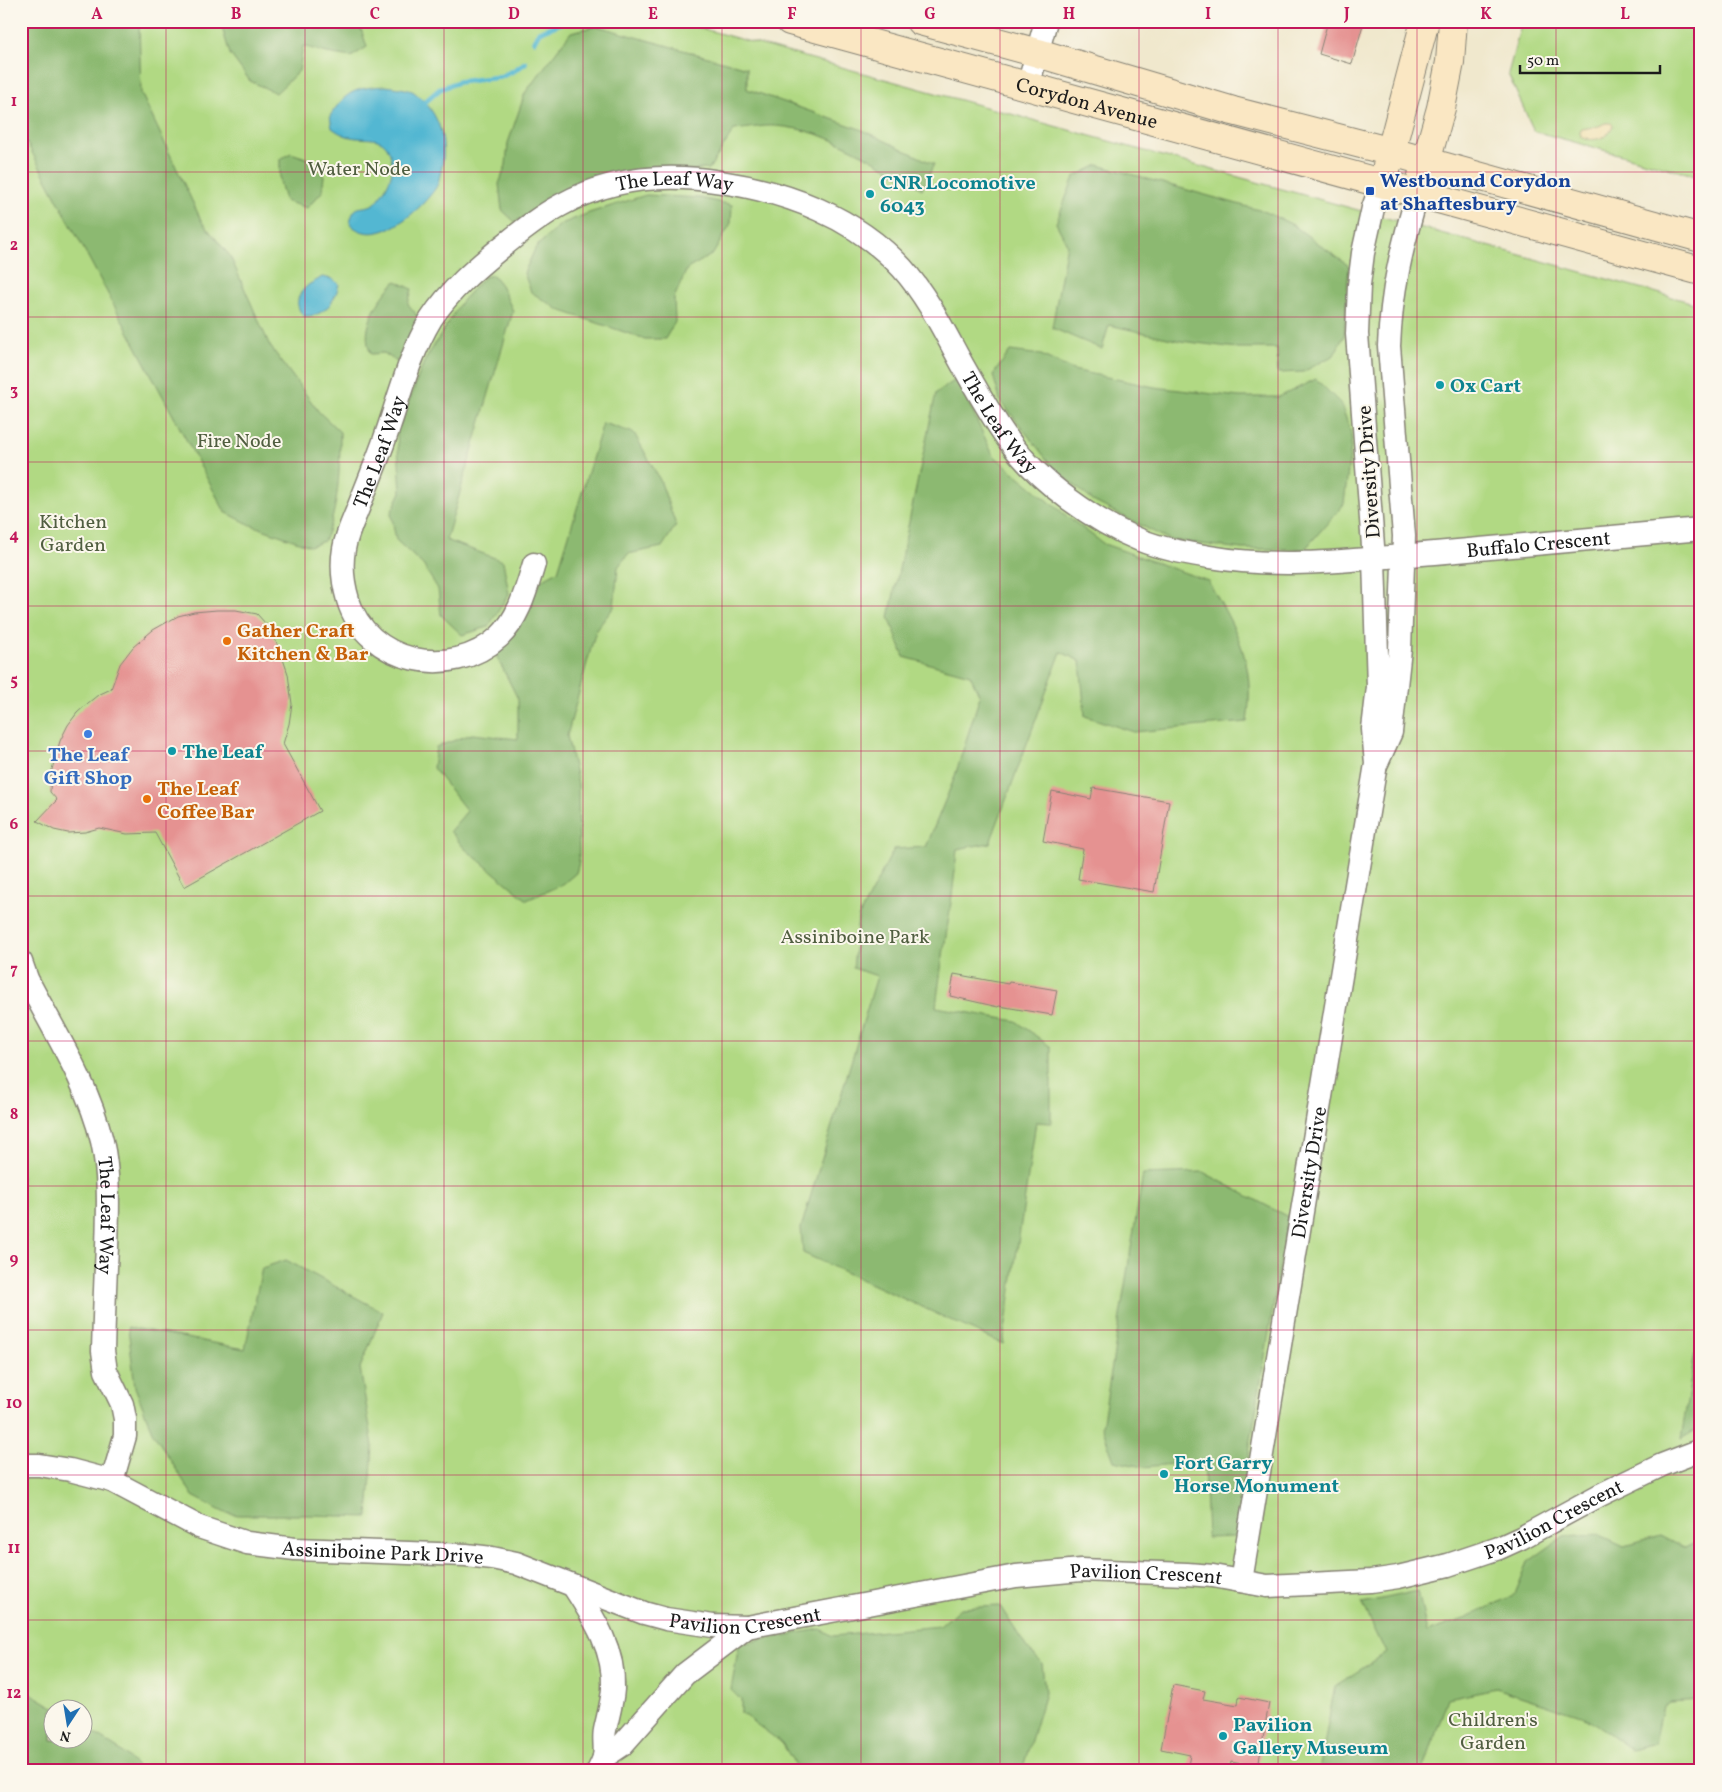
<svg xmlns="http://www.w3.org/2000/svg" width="1722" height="1792" font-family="Vollkorn,serif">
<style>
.green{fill:#b1d983;stroke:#667a50;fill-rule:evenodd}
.forest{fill:#8cb971;stroke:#546a46}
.sand{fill:#eeda9e;stroke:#857b5d}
.water{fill:#53b7d2;stroke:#386a77}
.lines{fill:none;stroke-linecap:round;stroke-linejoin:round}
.stream{stroke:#53b7d2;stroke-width:5.5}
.building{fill:#e59291}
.street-casing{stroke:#868274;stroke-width:25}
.secondary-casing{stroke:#868274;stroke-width:30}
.street{stroke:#fff;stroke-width:22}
.secondary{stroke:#fae7c3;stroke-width:28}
.grid{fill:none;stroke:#c2185b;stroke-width:1;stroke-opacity:0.55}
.transit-dot{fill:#1a4fb4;stroke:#fbf7ec;stroke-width:2}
.culture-dot{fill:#0f9aa8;stroke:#fbf7ec;stroke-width:2}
.food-dot{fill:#e8710a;stroke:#fbf7ec;stroke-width:2}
.shop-dot{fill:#3f7fe0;stroke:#fbf7ec;stroke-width:2}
.labels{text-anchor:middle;stroke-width:4;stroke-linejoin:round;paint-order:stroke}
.street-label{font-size:20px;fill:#1c1c1c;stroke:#fbf7ec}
.park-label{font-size:20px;fill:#505e40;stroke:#fbf7ec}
.transit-label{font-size:20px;font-weight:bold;fill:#164399;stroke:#fbf7ec;text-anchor:start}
.culture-label{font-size:20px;font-weight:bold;fill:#0d838f;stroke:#fbf7ec;text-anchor:start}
.food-label{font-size:20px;font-weight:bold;fill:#c56008;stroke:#fbf7ec;text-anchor:start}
.shop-label{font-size:20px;font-weight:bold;fill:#366cbe;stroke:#fbf7ec}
.neatline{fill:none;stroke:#c2185b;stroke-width:2}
.grid-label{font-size:16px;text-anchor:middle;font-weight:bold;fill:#c2185b}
</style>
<rect width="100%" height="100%" fill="#fbf7ec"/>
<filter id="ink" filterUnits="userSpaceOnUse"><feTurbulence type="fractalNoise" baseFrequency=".02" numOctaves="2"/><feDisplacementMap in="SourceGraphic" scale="10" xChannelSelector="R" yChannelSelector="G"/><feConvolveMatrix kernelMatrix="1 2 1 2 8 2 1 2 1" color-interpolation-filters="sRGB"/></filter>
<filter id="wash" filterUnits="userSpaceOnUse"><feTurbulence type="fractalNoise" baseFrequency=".0096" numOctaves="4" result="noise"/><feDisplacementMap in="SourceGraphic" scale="20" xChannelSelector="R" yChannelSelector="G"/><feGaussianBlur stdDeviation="1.12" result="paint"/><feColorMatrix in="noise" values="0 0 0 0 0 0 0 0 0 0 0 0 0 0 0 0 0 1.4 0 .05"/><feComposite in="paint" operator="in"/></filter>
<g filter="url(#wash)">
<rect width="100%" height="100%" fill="#f0e8cd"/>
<path class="green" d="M 21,21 L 675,21 L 1701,305 L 1701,1771 L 21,1771 ZM 52,1710 L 82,1710 L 82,1740 L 52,1740 Z
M 1522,21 L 1701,21 L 1701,177 L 1534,131 L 1508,74 Z"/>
<path class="forest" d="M 21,21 L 139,21 L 141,93 L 202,222 L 230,256 L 270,346 L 319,412 L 340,432 C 340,466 339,510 324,541 L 310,546 L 251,525 L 225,512 L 21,132 Z
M 220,21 L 353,21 L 361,29 L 367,47 L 351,57 L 327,53 L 303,46 L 299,71 L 276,93 L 250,81 L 230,54 Z
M 597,26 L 747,68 L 747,89 L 860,129 L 934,164 L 922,189 C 875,162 831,130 776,126 C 762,125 747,129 734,130 L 709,169 L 654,171 L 590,180 L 515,222 L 502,210 L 499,184 L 506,165 L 508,143 L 525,93 L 571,32 Z
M 291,153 L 306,158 L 324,176 L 322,192 L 307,208 L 285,201 L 280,181 L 280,159 Z
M 1098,165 L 1266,212 L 1293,225 L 1349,266 L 1344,336 L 1334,355 L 1303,372 L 1278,373 L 1277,348 L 1237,348 L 1181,341 L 1109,325 L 1102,349 L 1052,328 L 1067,244 L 1056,223 L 1074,177 Z
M 646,195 L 700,198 L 732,205 L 731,223 L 713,254 L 687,269 L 674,298 L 675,322 L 665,339 L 645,339 L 559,310 L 531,292 L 524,273 L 536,247 L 561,224 L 589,213 Z
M 493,275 L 501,285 L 513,311 L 446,540 L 503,561 L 509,594 L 488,627 L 462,635 L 441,615 L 438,589 L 423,565 L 396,540 L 391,513 L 401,492 L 397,432 L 424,362 L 461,302 L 484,277 Z
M 396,281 L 412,289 L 408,304 L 419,318 L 408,345 L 397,362 L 384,353 L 371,354 C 359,328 378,300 396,281 Z
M 1010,351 L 1041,355 L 1073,370 L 1154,387 L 1239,397 L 1279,397 L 1316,379 L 1341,404 L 1352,436 L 1344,504 L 1305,549 L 1242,549 L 1170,540 L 1093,501 L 1052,466 L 1000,400 L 993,375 Z
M 957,379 L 993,455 L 1069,518 L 1104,544 L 1208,581 C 1237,631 1256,662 1247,722 L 1134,732 L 1085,716 L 1080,661 L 1061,652 L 990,843 L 957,849 C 953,902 942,954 936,1007 L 1016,1021 L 1051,1047 L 1051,1123 L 1036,1122 L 1003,1344 L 803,1253 L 801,1228 L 877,976 L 853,968 L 858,918 L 894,849 L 926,847 L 954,779 L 980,696 L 970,675 L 904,657 L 889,617 L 936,393 Z
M 603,423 L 634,433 L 660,480 L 676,525 L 662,547 L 628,554 L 618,567 L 614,607 L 596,630 L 567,736 L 578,784 L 579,862 L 576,873 L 563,884 L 527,900 L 464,848 L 450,831 L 467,811 L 433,768 L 436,747 L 472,734 L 518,739 L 518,699 L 493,649 L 536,583 L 558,571 Z
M 1203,1172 L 1288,1217 L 1235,1537 L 1207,1538 L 1204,1461 L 1143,1467 L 1114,1461 L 1102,1427 L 1143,1174 Z
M 286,1260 L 383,1312 L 360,1368 L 373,1446 L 368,1517 L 311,1515 L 239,1515 L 225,1513 L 193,1496 L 152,1431 L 135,1387 L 128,1327 L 245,1349 L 262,1268 Z
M 1701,1339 L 1701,1427 L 1681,1439 L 1697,1340 Z
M 1598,1534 L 1624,1546 L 1660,1536 L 1683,1548 L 1701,1539 L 1701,1700 L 1669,1702 L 1663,1706 L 1655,1743 L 1631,1749 L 1587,1718 L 1496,1688 L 1448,1698 L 1423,1771 L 1319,1771 L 1335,1686 L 1386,1653 L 1362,1603 L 1418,1591 L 1427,1632 L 1467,1618 L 1515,1594 L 1528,1562 L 1564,1536 Z
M 1000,1606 L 1027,1648 L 1042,1663 L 1045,1693 L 1024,1764 L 1018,1771 L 799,1771 L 782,1743 L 741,1713 L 741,1700 L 731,1690 L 739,1644 L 820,1629 L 833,1636 L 940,1626 L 960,1608 Z
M 21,1688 L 57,1709 L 52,1710 L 52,1740 L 82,1740 L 83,1726 L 121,1751 L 142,1771 L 21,1771 Z"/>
<path class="sand" d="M 1605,123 L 1611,123 L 1613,125 C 1611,138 1592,143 1581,137 L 1580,132 L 1582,129 L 1599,126 Z"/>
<path class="water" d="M 385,86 C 394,87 404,88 412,91 C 415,92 418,96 421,98 C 442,118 448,147 440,175 C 439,180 438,185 435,189 C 419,212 376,250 350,224 C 354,201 361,211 374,204 C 376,203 380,198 381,195 C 387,187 394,173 392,163 C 387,127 364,145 342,134 C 339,133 335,130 332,128 L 330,116 C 347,90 356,88 385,86 Z
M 322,277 L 332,279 L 339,284 C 335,302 324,317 304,316 C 295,307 296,297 305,288 C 309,283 317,281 322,277 Z"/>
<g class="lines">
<path class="stream" d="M 534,41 L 539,32 L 561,23
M 425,102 L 440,89 L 458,82 L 500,77 L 515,70 L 525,63"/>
</g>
<g id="blocks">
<path class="building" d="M 1328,21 L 1364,21 L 1352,64 L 1319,54 Z
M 217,610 L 236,610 L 257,614 L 265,623 L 279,647 L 288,674 L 292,704 L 289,724 L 283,744 L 320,811 L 184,887 L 155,833 L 127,834 L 99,828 L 85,832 L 68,833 L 54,830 L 37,821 L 57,800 L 50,792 L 51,773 L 60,741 L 68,725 L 77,713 L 88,703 L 98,695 L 111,689 L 120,664 L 133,647 L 153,630 L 178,616 L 194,612 Z
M 1093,788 L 1169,801 L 1154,892 L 1078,879 L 1083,849 L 1043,841 L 1052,791 L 1091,799 Z
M 954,974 L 1008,984 L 1009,982 L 1057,990 L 1052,1015 L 999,1006 L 998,1007 L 950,996 Z
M 1173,1685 L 1205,1691 L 1203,1699 L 1238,1705 L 1239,1697 L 1269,1703 L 1258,1767 L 1231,1762 L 1229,1771 L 1187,1771 L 1190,1755 L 1161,1749 Z"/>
</g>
</g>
<g filter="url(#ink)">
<use href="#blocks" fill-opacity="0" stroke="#868274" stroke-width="1"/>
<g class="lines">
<g class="street-casing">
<g id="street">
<path d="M 1028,86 L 1046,21"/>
<path id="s1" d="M 534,564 C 526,590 519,618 499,637 C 451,681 367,663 348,600 C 343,583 341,566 344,549 C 346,536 352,523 357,511 C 366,488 375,466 383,444 C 398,403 408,357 431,319 C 450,290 476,268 503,246 C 522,231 540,216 561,205 C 610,178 666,173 721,182 C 787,192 855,217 902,268 C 927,296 944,331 962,364 C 977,390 992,418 1010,442 C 1039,482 1095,522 1140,540 C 1162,549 1187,553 1210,557 C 1285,570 1360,559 1435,553 C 1524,545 1612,537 1701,529"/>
<path d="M 1377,763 L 1391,732 L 1400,649 L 1404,536 L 1389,346 C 1391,292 1402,245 1418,193"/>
<path id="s2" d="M 21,962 L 27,979 C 54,1031 88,1083 102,1141 C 110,1176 108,1212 107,1248 C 105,1282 104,1316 103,1351 L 106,1371 L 122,1404 L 125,1419 L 125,1436 L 112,1481"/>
<path id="s3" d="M 21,1465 L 39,1465 L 70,1470 L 112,1481 L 199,1527 L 247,1543 L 295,1549 L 466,1555 L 492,1558 L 516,1563 L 644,1613 L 666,1619 L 713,1626 L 747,1627 L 1016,1576 L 1081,1570 L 1187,1574 L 1213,1576 L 1267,1586 L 1371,1581 L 1398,1577 L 1448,1565 L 1499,1548 L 1521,1538 L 1600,1495 L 1662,1465 L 1701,1450"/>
<path id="s4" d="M 1241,1581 L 1376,764 L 1373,729 L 1378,687 L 1374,559 L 1357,334 L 1359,285 L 1363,253 L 1373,208 L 1382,183"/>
<path d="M 574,1587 C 594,1618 615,1650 613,1689 C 612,1703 608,1716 605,1730 C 603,1739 606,1748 604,1757 C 603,1761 600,1767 598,1771"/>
<path d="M 604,1757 L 622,1745 L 685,1674 L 747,1627"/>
</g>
</g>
<g class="secondary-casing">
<g id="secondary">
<path id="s5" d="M 790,21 L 1701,271"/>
<path d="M 920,21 L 1038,53 L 1233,111 L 1392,152 L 1701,238"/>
<path d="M 1386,170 L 1425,21"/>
<path d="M 1421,180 L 1441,108 L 1450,62 L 1453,21"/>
</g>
</g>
<use href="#street" class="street"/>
<use href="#secondary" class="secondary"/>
</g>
</g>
<path class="grid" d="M 166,21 L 166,1771M 305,21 L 305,1771M 444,21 L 444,1771M 583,21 L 583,1771M 722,21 L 722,1771M 861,21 L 861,1771M 1000,21 L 1000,1771M 1139,21 L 1139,1771M 1278,21 L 1278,1771M 1417,21 L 1417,1771M 1556,21 L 1556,1771M 21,172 L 1701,172M 21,317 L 1701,317M 21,462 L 1701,462M 21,606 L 1701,606M 21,751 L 1701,751M 21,896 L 1701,896M 21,1041 L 1701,1041M 21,1186 L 1701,1186M 21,1330 L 1701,1330M 21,1475 L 1701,1475M 21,1620 L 1701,1620"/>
<rect class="transit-dot" x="1365" y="186" width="10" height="10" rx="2.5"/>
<g class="culture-dot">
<circle cx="870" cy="194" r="5"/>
<circle cx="1440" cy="385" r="5"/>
<circle cx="172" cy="751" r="5"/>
<circle cx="1164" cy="1474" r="5"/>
<circle cx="1223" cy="1736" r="5"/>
</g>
<g class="food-dot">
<circle cx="227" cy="641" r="5"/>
<circle cx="147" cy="799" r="5"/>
</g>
<circle class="shop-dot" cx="88" cy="734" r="5"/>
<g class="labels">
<g class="street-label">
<text dy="7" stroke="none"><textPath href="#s5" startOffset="308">Corydon Avenue</textPath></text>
<text dy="7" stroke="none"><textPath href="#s1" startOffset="856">The Leaf Way</textPath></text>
<text dy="7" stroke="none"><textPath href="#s1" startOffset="1290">The Leaf Way</textPath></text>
<text dy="7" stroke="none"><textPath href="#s1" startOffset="421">The Leaf Way</textPath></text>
<text transform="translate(1368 472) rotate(-94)" y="7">Diversity Drive</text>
<text dy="7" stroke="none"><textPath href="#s1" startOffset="1878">Buffalo Crescent</textPath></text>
<text dy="7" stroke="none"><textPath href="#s4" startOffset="414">Diversity Drive</textPath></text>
<text dy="7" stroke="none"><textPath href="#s2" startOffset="272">The Leaf Way</textPath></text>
<text dy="7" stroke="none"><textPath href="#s3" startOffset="1578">Pavilion Crescent</textPath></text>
<text dy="7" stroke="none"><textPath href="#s3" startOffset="378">Assiniboine Park Drive</textPath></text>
<text dy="7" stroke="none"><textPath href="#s3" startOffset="1158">Pavilion Crescent</textPath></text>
<text dy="7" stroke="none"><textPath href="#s3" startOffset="752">Pavilion Crescent</textPath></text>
</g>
<g class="park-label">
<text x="359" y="175">Water Node</text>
<text x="239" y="447">Fire Node</text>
<text x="73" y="528">Kitchen<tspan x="73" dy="23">Garden</tspan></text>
<text x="855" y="943">Assiniboine Park</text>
<text x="1493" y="1726">Children's<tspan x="1493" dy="23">Garden</tspan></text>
</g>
<g class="transit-label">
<text x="1380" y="187">Westbound Corydon<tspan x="1380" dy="23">at Shaftesbury</tspan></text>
</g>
<g class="culture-label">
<text x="880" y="189">CNR Locomotive<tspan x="880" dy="23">6043</tspan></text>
<text x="1450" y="392">Ox Cart</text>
<text x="182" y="758">The Leaf</text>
<text x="1174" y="1469">Fort Garry<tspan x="1174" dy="23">Horse Monument</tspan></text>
<text x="1233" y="1731">Pavilion<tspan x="1233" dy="23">Gallery Museum</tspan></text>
</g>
<g class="food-label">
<text x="237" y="637">Gather Craft<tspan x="237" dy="23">Kitchen &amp; Bar</tspan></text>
<text x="157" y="795">The Leaf<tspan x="157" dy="23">Coffee Bar</tspan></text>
</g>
<g class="shop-label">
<text x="88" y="761">The Leaf<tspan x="88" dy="23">Gift Shop</tspan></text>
</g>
</g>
<rect width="1722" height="1792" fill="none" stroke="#fbf7ec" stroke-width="55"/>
<g transform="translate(68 1724) rotate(192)"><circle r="24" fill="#fbf7ec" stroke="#a29f99"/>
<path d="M0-4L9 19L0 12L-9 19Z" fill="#1f6fb2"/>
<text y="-8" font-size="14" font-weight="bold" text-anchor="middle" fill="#1c1c1c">N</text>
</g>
<path d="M1520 65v8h140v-8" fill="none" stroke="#1c1c1c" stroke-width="2.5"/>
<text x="1527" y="65" font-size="15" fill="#1c1c1c" stroke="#fbf7ec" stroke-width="4" paint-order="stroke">50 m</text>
<rect x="28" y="28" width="1666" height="1736" class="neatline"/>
<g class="grid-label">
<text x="97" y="19">A</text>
<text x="236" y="19">B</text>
<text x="375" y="19">C</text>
<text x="514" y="19">D</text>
<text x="653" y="19">E</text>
<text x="792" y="19">F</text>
<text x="930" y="19">G</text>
<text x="1069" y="19">H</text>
<text x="1208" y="19">I</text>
<text x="1347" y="19">J</text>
<text x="1486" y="19">K</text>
<text x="1625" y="19">L</text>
<text x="14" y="106">1</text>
<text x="14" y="250">2</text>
<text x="14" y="395">3</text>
<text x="14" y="540">4</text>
<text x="14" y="685">5</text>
<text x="14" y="829">6</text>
<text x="14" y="974">7</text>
<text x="14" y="1119">8</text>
<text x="14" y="1264">9</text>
<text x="14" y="1408">10</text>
<text x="14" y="1553">11</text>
<text x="14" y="1698">12</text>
</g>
</svg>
